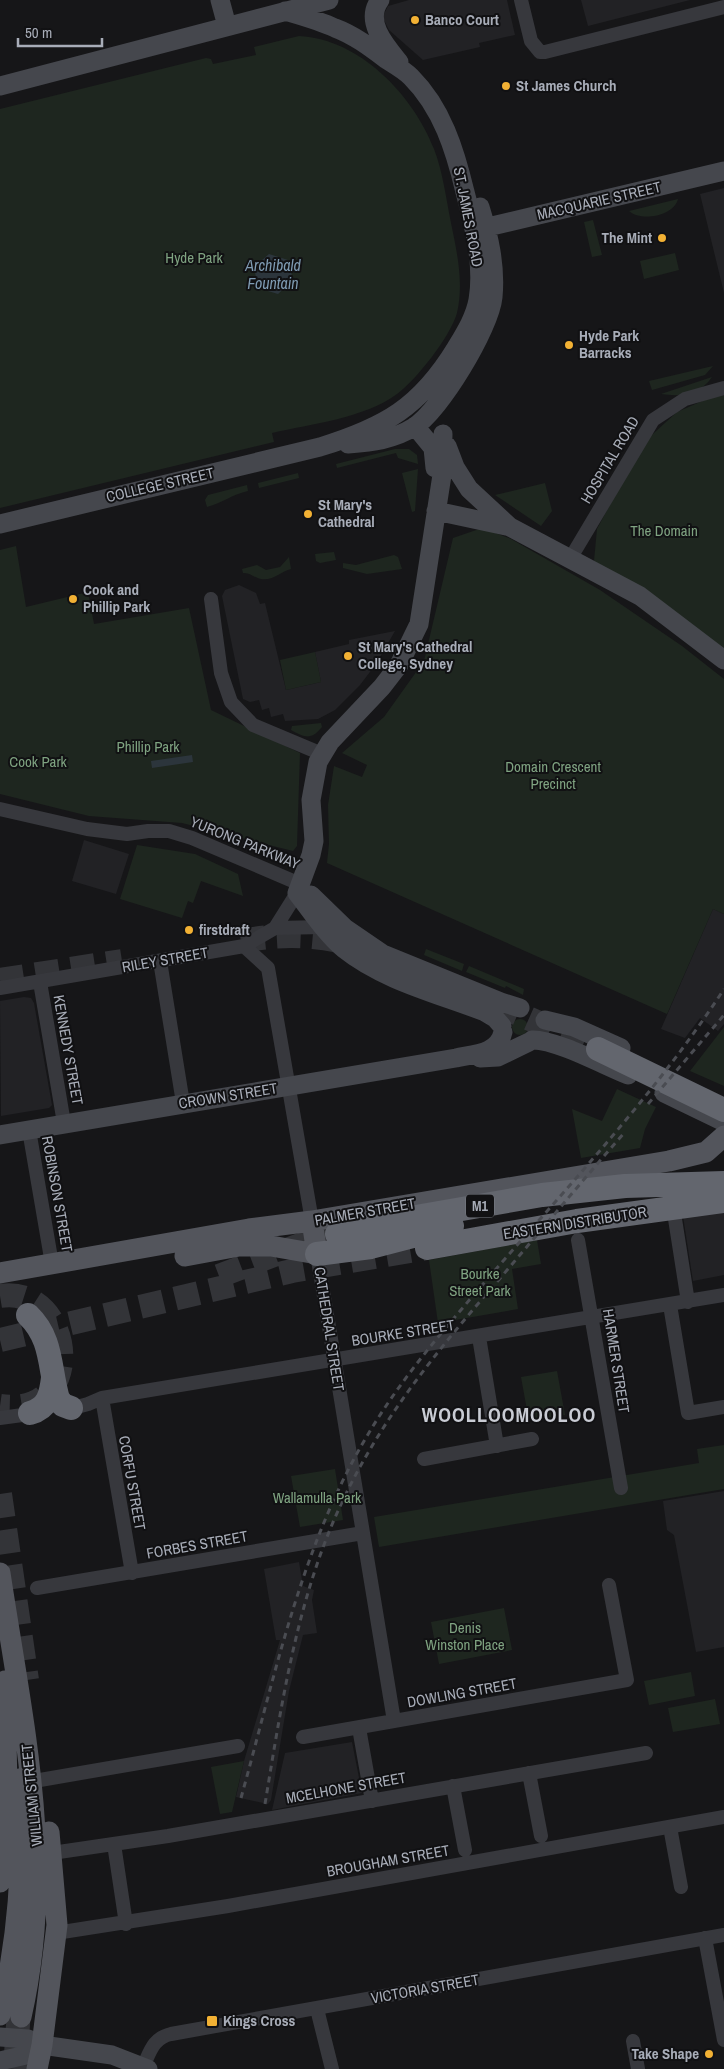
<svg xmlns="http://www.w3.org/2000/svg" width="724" height="2069" font-family="'Archivo Narrow',sans-serif">
<style>
.built{fill:#222225}
.green{fill:#1e261f}
.water{fill:#2c353c}
.lines{fill:none;stroke-linecap:round;stroke-linejoin:round}
.highway-tunnel{stroke:#333438;stroke-width:24;stroke-dasharray:24 12;stroke-linecap:butt}
.street{stroke:#37383d;stroke-width:14}
.secondary{stroke:#45474d;stroke-width:19}
.primary{stroke:#53555c;stroke-width:21}
.highway{stroke:#63666e;stroke-width:24}
.rail{stroke:#4a4c52;stroke-width:3;stroke-dasharray:6 5;stroke-linecap:butt}
.poi-dot{fill:#f2b134;stroke:#111113;stroke-width:2}
.labels{text-anchor:middle;stroke-width:4;stroke-linejoin:round;paint-order:stroke}
.shield{fill:#111113;stroke:#7b7e86;stroke-width:1}
.shield-label{font-size:14px;font-weight:bold;fill:#a8adb8}
.poi-label{font-size:15px;font-weight:bold;fill:#a8adb8;stroke:#111113;text-anchor:start}
.street-label{font-size:15px;fill:#a8adb8;stroke:#111113}
.park-label{font-size:15px;fill:#7fa381;stroke:#111113}
.water-label{font-size:16px;font-style:italic;fill:#7f9bb3;stroke:#111113}
.district-label{font-size:20px;font-weight:bold;letter-spacing:1px;fill:#c9ccd4;stroke:#111113}
</style>
<rect width="100%" height="100%" fill="#161618"/>
<path class="built" d="M 409,0 L 507,0 L 515,35 L 479,43 L 480,47 L 423,60 L 389,30 L 384,20 L 383,16 L 388,6 Z
M 581,0 L 690,0 L 588,26 Z
M 724,188 L 724,293 L 700,194 Z
M 239,585 L 256,593 L 260,604 L 265,603 L 286,690 L 321,682 L 315,652 L 349,644 L 349,640 L 395,631 L 376,664 L 360,685 L 335,710 L 318,719 L 285,721 L 283,714 L 271,717 L 269,708 L 262,710 L 259,700 L 250,702 L 243,699 L 222,596 L 225,590 Z
M 84,840 L 129,854 L 116,894 L 72,881 Z
M 713,909 L 724,914 L 724,1024 L 718,1031 L 700,1018 L 685,1038 L 661,1029 Z
M 24,997 L 31,998 L 34,1003 L 52,1105 L 49,1108 L 1,1116 L 0,1001 Z
M 724,1212 L 724,1275 L 693,1281 L 683,1216 Z
M 724,1491 L 724,1647 L 696,1652 L 674,1535 L 667,1530 L 663,1501 Z
M 299,1562 L 303,1586 L 314,1590 L 312,1600 L 317,1633 L 303,1635 L 289,1691 L 271,1800 L 268,1804 L 236,1797 L 244,1761 L 280,1640 L 276,1640 L 264,1569 Z
M 352,1742 L 362,1793 L 272,1810 L 285,1753 Z"/>
<path class="green" d="M 299,36 C 360,39 413,95 434,149 C 443,172 446,199 451,223 C 457,252 464,283 457,313 C 450,337 417,379 397,394 C 365,418 311,424 272,433 L 274,442 L 0,508 L 0,109 L 206,58 L 211,59 L 213,64 L 256,55 L 254,47 Z
M 678,199 C 674,216 641,222 629,211 Z
M 593,220 L 602,255 L 592,257 L 584,222 Z
M 675,253 L 679,270 L 644,279 L 640,261 Z
M 713,366 L 705,375 L 652,390 L 649,381 Z
M 712,377 C 700,395 681,397 661,394 Z
M 724,395 L 724,650 L 594,561 L 597,529 L 643,443 L 677,412 L 707,399 Z
M 395,449 L 409,449 L 417,455 L 418,464 L 398,458 L 396,453 L 337,468 L 336,464 Z
M 418,469 L 415,511 L 412,512 L 402,473 Z
M 298,473 L 299,478 L 259,488 L 258,483 Z
M 545,483 L 552,511 L 541,526 L 495,495 Z
M 247,485 L 248,491 C 233,494 222,503 207,507 L 205,500 L 208,495 Z
M 482,528 L 511,539 L 600,590 L 682,646 L 724,679 L 724,914 L 713,909 L 667,1014 L 327,863 L 329,844 L 328,805 L 334,766 L 362,777 L 367,765 L 342,753 L 384,717 L 424,661 L 453,538 Z
M 16,546 L 26,607 L 88,592 L 94,624 L 189,608 L 211,710 L 300,753 L 297,846 L 293,851 L 182,823 L 89,816 L 0,794 L 0,550 Z
M 334,552 L 336,560 L 320,563 L 316,561 L 315,554 Z
M 394,555 L 398,557 L 402,569 L 367,574 L 343,568 L 343,563 L 356,565 Z
M 289,557 L 291,569 C 282,571 273,581 261,579 C 254,578 250,572 243,573 L 242,569 L 257,565 L 266,570 L 280,567 Z
M 315,652 L 321,682 L 286,690 L 280,660 Z
M 321,723 L 322,727 C 311,740 306,738 291,730 L 292,726 Z
M 137,845 L 195,854 L 238,874 L 243,896 L 201,881 L 193,903 L 188,901 L 182,918 L 120,899 Z
M 426,949 L 464,964 L 462,971 L 424,955 Z
M 469,966 L 524,989 L 523,995 L 506,986 L 505,988 L 466,972 Z
M512 1027a8 8 0 1 1 16 0a8 8 0 1 1-16 0Z
M 724,1027 L 724,1086 L 690,1071 Z
M 617,1089 L 656,1107 L 645,1129 L 640,1148 L 581,1158 L 572,1109 L 602,1121 Z
M 537,1240 L 541,1264 L 512,1269 L 518,1309 L 438,1323 L 429,1260 Z
M 557,1371 L 565,1415 L 529,1421 L 521,1377 Z
M 724,1445 L 724,1489 L 379,1547 L 374,1517 L 699,1463 L 697,1449 Z
M 335,1469 L 343,1520 L 300,1527 L 291,1476 Z
M 504,1608 L 512,1650 L 439,1664 L 431,1622 Z
M 691,1672 L 695,1696 L 649,1705 L 644,1681 Z
M 715,1699 L 720,1724 L 673,1732 L 668,1708 Z
M 244,1761 L 232,1812 L 220,1814 L 211,1767 Z"/>
<path class="water" d="M 269,254 L 288,260 L 293,280 L 278,294 L 258,288 L 254,267 Z
M 192,755 L 193,762 L 152,768 L 151,761 Z"/>
<g class="lines">
<path class="highway-tunnel" d="M 241,941 C 278,934 315,934 351,944
M 0,980 L 122,961
M 496,1004 L 598,1049
M 219,1276 L 300,1245 L 337,1234
M 0,1296 C 73,1284 90,1419 0,1406
M 0,1340 L 292,1271 L 427,1248
M 0,1494 L 27,1680
M 15,2069 L 20,1995"/>
<path class="street" d="M 521,0 L 531,41 L 540,52 L 545,52 L 724,7
M 570,559 L 653,420 L 685,399 L 724,388
M 211,599 L 221,673 L 231,702 L 253,725 L 322,754
M 0,809 L 87,829 L 127,834 L 148,831 L 169,831 L 192,838 L 300,884
M 275,928 L 324,927
M 244,946 L 268,968 L 312,1221
M 160,961 L 183,1103
M 40,982 L 64,1123
M 0,988 L 244,946 L 275,928 L 297,893
M 29,1130 L 52,1264
M 675,1219 L 688,1302
M 578,1240 L 621,1488
M 317,1254 L 394,1721
M 670,1305 L 688,1413 L 724,1407
M 479,1337 L 497,1446
M 102,1398 L 132,1573
M 66,1410 L 88,1404 L 102,1398 L 724,1295
M 0,1418 L 37,1413
M 424,1459 L 532,1439
M 37,1588 L 363,1533
M 359,1728 L 372,1801
M 303,1737 L 627,1680 L 609,1585
M 529,1773 L 541,1836
M 40,1780 L 238,1746
M 453,1786 L 465,1850
M 670,1827 L 681,1887
M 114,1844 L 126,1924
M 52,1853 L 168,1836 L 646,1753
M 56,1933 L 228,1906 L 724,1817
M 705,1938 L 724,2040
M 317,2009 L 332,2069
M 633,2041 L 638,2069
M 143,2067 C 150,2052 153,2038 171,2034 L 724,1935"/>
<path class="secondary" d="M 220,0 L 227,26
M 380,0 C 364,21 385,45 399,62
M 0,86 L 329,0
M 475,230 L 724,171
M 415,426 L 433,448 L 435,468
M 443,434 L 442,475 L 419,624 L 399,665 L 382,687 L 330,742 L 318,762 L 311,800 L 314,841 L 311,855 L 297,893 C 312,912 326,934 344,949 C 384,981 439,994 485,1012 L 495,1018 L 502,1026
M 348,444 C 372,442 393,440 414,427 C 440,411 490,328 493,297 C 496,266 489,236 480,207
M 447,446 L 455,467 L 469,489 L 510,527 L 640,596 L 724,660
M 436,511 L 506,526
M 0,524 L 320,447 C 385,427 420,407 456,348 C 465,333 475,317 478,300 C 484,265 474,226 465,192 C 455,150 442,108 411,77 C 404,70 395,65 387,60 C 371,48 354,35 335,28 C 320,21 302,16 285,11
M 311,895 L 345,928 L 383,954 L 501,1002 L 520,1008
M 545,1020 L 574,1027 L 621,1048
M 532,1040 C 555,1039 605,1066 628,1075
M 480,1058 L 498,1057 L 529,1042
M 664,1093 L 724,1122
M 0,1135 L 456,1058 C 474,1054 498,1054 503,1032
M 0,2037 L 28,2039 L 42,2045 L 112,2055 L 148,2069
M 0,2061 L 26,2055 L 42,2045"/>
<path class="primary" d="M 185,1256 L 239,1246 L 271,1246 L 317,1254 L 312,1221
M 0,1273 L 249,1229 L 312,1221 L 669,1161 L 706,1152 L 724,1136
M 0,1573 C 23,1726 56,1862 21,2017
M 0,1882 L 7,1791 L 5,1681
M 0,2015 C 19,1938 24,1858 19,1779
M 37,2069 L 42,2045 L 57,1925 L 49,1832"/>
<path class="highway" d="M 598,1049 L 724,1110
M 337,1234 L 387,1222 L 542,1195 L 625,1186 L 724,1183
M 427,1248 L 577,1221 L 724,1201
M 317,1254 L 371,1247 L 452,1226
M 28,1315 C 53,1339 49,1368 58,1399 L 63,1405 L 71,1408
M 30,1413 C 48,1408 51,1395 53,1378"/>
<path class="rail" d="M 648,1104 L 724,1015
M 241,1798 C 275,1676 301,1546 367,1436 C 400,1380 442,1332 484,1283 C 566,1188 655,1095 724,989
M 265,1804 C 282,1701 298,1593 344,1498 C 384,1414 442,1345 502,1276 C 543,1228 583,1180 624,1133"/>
</g>
<g class="poi-dot">
<circle cx="415" cy="20" r="5"/>
<circle cx="506" cy="86" r="5"/>
<circle cx="662" cy="238" r="5"/>
<circle cx="569" cy="345" r="5"/>
<circle cx="308" cy="514" r="5"/>
<circle cx="73" cy="599" r="5"/>
<circle cx="348" cy="656" r="5"/>
<circle cx="189" cy="930" r="5"/>
<rect x="206" y="2015" width="12" height="12" rx="2.5"/>
<circle cx="709" cy="2054" r="5"/>
</g>
<g class="labels">
<rect class="shield" x="466" y="1194.5" width="28" height="23" rx="4"/>
<g class="shield-label">
<text x="480" y="1211">M1</text>
</g>
<g class="poi-label">
<text x="425" y="25">Banco Court</text>
<text x="516" y="91">St James Church</text>
<text x="652" y="243" text-anchor="end">The Mint</text>
<text x="579" y="341">Hyde Park<tspan x="579" dy="17">Barracks</tspan></text>
<text x="318" y="510">St Mary's<tspan x="318" dy="17">Cathedral</tspan></text>
<text x="83" y="595">Cook and<tspan x="83" dy="17">Phillip Park</tspan></text>
<text x="358" y="652">St Mary's Cathedral<tspan x="358" dy="17">College, Sydney</tspan></text>
<text x="199" y="935">firstdraft</text>
<text x="223" y="2026">Kings Cross</text>
<text x="699" y="2059" text-anchor="end">Take Shape</text>
</g>
<g class="street-label">
<text transform="translate(599 201) rotate(-13)" y="5">MACQUARIE STREET</text>
<text transform="translate(468 217) rotate(79)" y="5">ST. JAMES ROAD</text>
<text transform="translate(610 460) rotate(-59)" y="5">HOSPITAL ROAD</text>
<text transform="translate(160 485) rotate(-13)" y="5">COLLEGE STREET</text>
<text transform="translate(245 843) rotate(22)" y="5">YURONG PARKWAY</text>
<text transform="translate(165 960) rotate(-10)" y="5">RILEY STREET</text>
<text transform="translate(68 1050) rotate(80)" y="5">KENNEDY STREET</text>
<text transform="translate(228 1096) rotate(-9)" y="5">CROWN STREET</text>
<text transform="translate(57 1194) rotate(80)" y="5">ROBINSON STREET</text>
<text transform="translate(365 1212) rotate(-10)" y="5">PALMER STREET</text>
<text transform="translate(575 1223) rotate(-9)" y="5">EASTERN DISTRIBUTOR</text>
<text transform="translate(329 1329) rotate(81)" y="5">CATHEDRAL STREET</text>
<text transform="translate(403 1333) rotate(-9)" y="5">BOURKE STREET</text>
<text transform="translate(616 1361) rotate(81)" y="5">HARMER STREET</text>
<text transform="translate(132 1483) rotate(80)" y="5">CORFU STREET</text>
<text transform="translate(197 1545) rotate(-10)" y="5">FORBES STREET</text>
<text transform="translate(462 1693) rotate(-10)" y="5">DOWLING STREET</text>
<text transform="translate(346 1788) rotate(-10)" y="5">MCELHONE STREET</text>
<text transform="translate(32 1795) rotate(-96)" y="5">WILLIAM STREET</text>
<text transform="translate(388 1861) rotate(-10)" y="5">BROUGHAM STREET</text>
<text transform="translate(425 1989) rotate(-10)" y="5">VICTORIA STREET</text>
</g>
<g class="park-label">
<text x="194" y="263">Hyde Park</text>
<text x="664" y="536">The Domain</text>
<text x="148" y="752">Phillip Park</text>
<text x="38" y="767">Cook Park</text>
<text x="553" y="772">Domain Crescent<tspan x="553" dy="17">Precinct</tspan></text>
<text x="480" y="1279">Bourke<tspan x="480" dy="17">Street Park</tspan></text>
<text x="317" y="1503">Wallamulla Park</text>
<text x="465" y="1633">Denis<tspan x="465" dy="17">Winston Place</tspan></text>
</g>
<g class="water-label">
<text x="273" y="271">Archibald<tspan x="273" dy="18">Fountain</tspan></text>
</g>
<g class="district-label">
<text x="509" y="1422">WOOLLOOMOOLOO</text>
</g>
</g>
<path d="M18 38v8h84v-8" fill="none" stroke="#a8adb8" stroke-width="2.5"/>
<text x="25" y="38" font-size="15" fill="#a8adb8" stroke="#111113" stroke-width="4" paint-order="stroke">50 m</text>
</svg>
